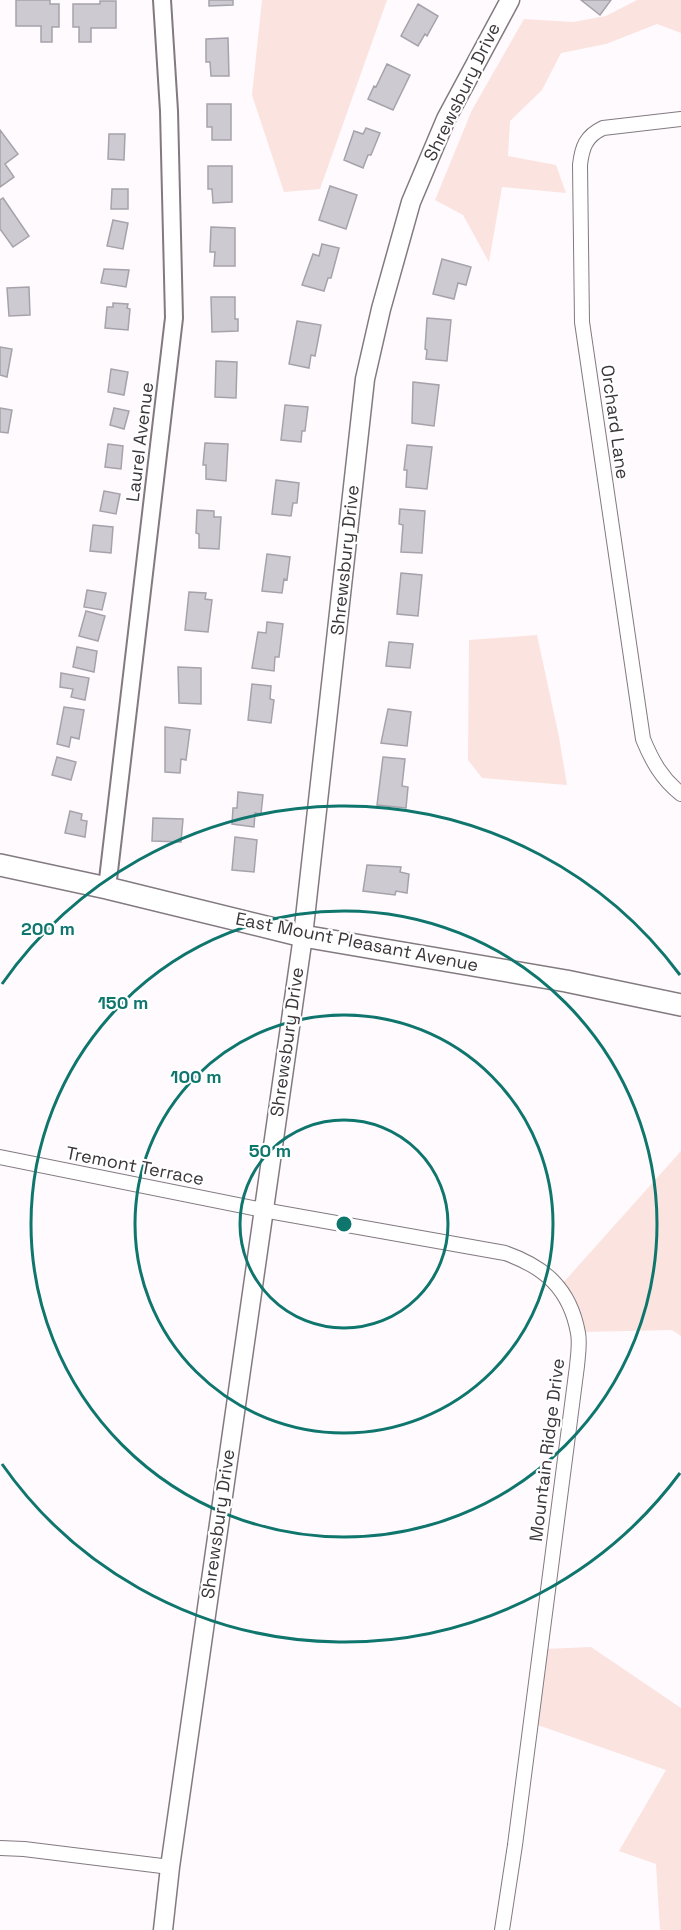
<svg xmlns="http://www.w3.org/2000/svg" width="681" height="1930" font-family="'Space Grotesk',sans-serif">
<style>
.green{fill:#fbe3df}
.building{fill:#cdcad2;stroke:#a6a2ab;stroke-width:1.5}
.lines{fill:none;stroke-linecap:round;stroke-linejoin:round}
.minor-casing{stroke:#827a80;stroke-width:16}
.tertiary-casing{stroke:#827a80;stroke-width:20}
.secondary-casing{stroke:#827a80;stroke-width:21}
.primary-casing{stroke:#827a80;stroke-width:24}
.minor{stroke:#fff;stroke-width:14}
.tertiary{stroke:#fff;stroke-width:16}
.secondary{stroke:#fff;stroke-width:18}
.primary{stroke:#fff;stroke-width:21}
.ring{fill:none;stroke:#0f766e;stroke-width:3}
.labels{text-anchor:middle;stroke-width:4.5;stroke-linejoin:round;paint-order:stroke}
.street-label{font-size:18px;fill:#3a3639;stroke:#fff}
.centre{fill:#0f766e;stroke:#fff;stroke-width:3}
.ring-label{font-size:18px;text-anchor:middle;font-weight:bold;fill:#0f766e;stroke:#fff;stroke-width:4.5;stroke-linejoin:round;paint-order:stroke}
</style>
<rect width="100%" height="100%" fill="#fffafe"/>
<path class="green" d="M 262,0 L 387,0 L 320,189 L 284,192 L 252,95 Z
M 637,0 L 681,0 L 681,33 L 657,24 L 606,44 L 561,53 L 542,90 L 510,121 L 508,156 L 556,165 L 566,193 L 502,187 L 489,262 L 463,215 L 435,200 L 472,110 L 524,19 L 573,22 L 606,16 Z
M 537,635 L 559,737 L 567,785 L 482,778 L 468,760 L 469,640 Z
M 681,1151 L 681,1336 L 672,1330 L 582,1332 L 562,1284 Z
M 591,1647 L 681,1708 L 681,1930 L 660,1930 L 656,1864 L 619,1851 L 666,1770 L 532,1723 L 543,1649 Z"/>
<path class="building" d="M 16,0 L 50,0 L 50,4 L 59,4 L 59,27 L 52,27 L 52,42 L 41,42 L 41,26 L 16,26 Z
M 209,0 L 233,0 L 233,5 L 209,6 Z
M 581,0 L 611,0 L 600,15 Z
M 100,1 L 116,1 L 116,28 L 91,28 L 91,42 L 79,42 L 79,27 L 73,27 L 73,4 L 100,4 Z
M 418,4 L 438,16 L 427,36 L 425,34 L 418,46 L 401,36 Z
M 228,38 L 229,76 L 211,76 L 210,62 L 206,62 L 206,39 Z
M 387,64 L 410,75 L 393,110 L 368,99 L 374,86 L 376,87 Z
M 207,104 L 231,104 L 231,140 L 212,140 L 212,127 L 207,127 Z
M 366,128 L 380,133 L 371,155 L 368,155 L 363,168 L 344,160 L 354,131 L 363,134 Z
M 0,130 L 18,154 L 5,164 L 14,177 L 0,187 Z
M 109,134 L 125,134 L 124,160 L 108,159 Z
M 208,166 L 232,166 L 232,202 L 213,203 L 212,189 L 208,189 Z
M 330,186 L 357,195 L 346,229 L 319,220 Z
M 112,189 L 128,189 L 128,209 L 111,209 Z
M 3,198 L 29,236 L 13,247 L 0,229 L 0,200 Z
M 113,220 L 128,223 L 123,249 L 107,246 Z
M 211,227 L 235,228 L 235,266 L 214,266 L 215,252 L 210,252 Z
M 322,244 L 339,248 L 331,278 L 328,278 L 324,291 L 302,285 L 313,254 L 319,256 Z
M 442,259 L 471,267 L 466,285 L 458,283 L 454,299 L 433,294 Z
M 104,269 L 129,270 L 126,287 L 101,283 Z
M 29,287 L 30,315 L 9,316 L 7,288 Z
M 211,297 L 235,297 L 235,319 L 238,319 L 238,331 L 212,332 Z
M 113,303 L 128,304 L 127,308 L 130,309 L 128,330 L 105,328 L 107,307 L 113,307 Z
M 427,318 L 451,320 L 447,361 L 426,359 L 427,350 L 425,349 Z
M 297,321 L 321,325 L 315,356 L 311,355 L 309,368 L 289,364 Z
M 0,347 L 12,349 L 7,377 L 0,375 Z
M 216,361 L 237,362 L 236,398 L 215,397 Z
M 111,369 L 128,372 L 124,395 L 108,392 Z
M 413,382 L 439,385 L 434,426 L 412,423 Z
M 285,405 L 308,407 L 305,431 L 302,431 L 301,442 L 281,440 Z
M 0,408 L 12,410 L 8,433 L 0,432 Z
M 114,408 L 129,411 L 124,429 L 110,425 Z
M 205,443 L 228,444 L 226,481 L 206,479 L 206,465 L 203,465 Z
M 108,444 L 123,446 L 121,469 L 105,467 Z
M 407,445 L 432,447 L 427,489 L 406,487 L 407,470 L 404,470 Z
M 276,480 L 299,483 L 297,503 L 293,503 L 291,516 L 272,514 Z
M 104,491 L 120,494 L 116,514 L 100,511 Z
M 400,509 L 425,511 L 422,553 L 401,552 L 403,525 L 399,524 Z
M 197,510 L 214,511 L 214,517 L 221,517 L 219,549 L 199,548 L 199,534 L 196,533 Z
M 93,525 L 113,527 L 111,553 L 90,551 Z
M 267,554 L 290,557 L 287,580 L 284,579 L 282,593 L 262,591 Z
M 401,573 L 422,575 L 418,616 L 397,614 Z
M 87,590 L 106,593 L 102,610 L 84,607 Z
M 189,592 L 206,593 L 205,599 L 212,600 L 208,632 L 185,630 Z
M 86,611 L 105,616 L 98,641 L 79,636 Z
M 267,622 L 283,624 L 279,657 L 275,657 L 274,671 L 252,668 L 258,632 L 266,633 Z
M 389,642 L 413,644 L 410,668 L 386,666 Z
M 77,647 L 97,651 L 94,672 L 73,667 Z
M 178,667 L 201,668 L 201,704 L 179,703 Z
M 61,673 L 89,678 L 85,700 L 71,697 L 73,689 L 60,687 Z
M 252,684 L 271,686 L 270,699 L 274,700 L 271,723 L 248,720 Z
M 64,707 L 84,710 L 79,739 L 71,737 L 69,747 L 57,744 Z
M 388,709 L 411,712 L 407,746 L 381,743 Z
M 165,727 L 190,730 L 186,760 L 181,759 L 180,773 L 165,772 Z
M 57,757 L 76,762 L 71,780 L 52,775 Z
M 383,757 L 405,759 L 402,786 L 408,787 L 406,808 L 377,805 Z
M 238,792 L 263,795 L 261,814 L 255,813 L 254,827 L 232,824 L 233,808 L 237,808 Z
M 70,811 L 82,814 L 81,820 L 87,821 L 85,837 L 65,833 Z
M 153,818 L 183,819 L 181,842 L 152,841 Z
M 235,837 L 257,840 L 254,872 L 232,870 Z
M 367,865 L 401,867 L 400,872 L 409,874 L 407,893 L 396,891 L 395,895 L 363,891 Z"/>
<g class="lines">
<g class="minor-casing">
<path id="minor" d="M 681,119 L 603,128 C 586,136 582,147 580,165 L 582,322 L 643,739 C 652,761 662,779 681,794
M 0,1157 L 263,1210 L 505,1253 C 545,1267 570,1289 578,1333 C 580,1343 578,1355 577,1366 L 515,1845 L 502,1930
M 0,1848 L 24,1849 L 170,1867"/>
</g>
<g class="tertiary-casing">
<path id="tertiary" d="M 107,888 L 174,318 L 169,111 L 162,0"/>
</g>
<g class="secondary-casing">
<path id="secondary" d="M 163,1930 L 170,1867 L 303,936 L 365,379 L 381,309 L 411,202 L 446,119 L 510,0"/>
</g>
<g class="primary-casing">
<path id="primary" d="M 0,865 L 107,888 L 303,936 L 566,981 L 681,1005"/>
</g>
<use href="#minor" class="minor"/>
<use href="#tertiary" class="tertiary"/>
<use href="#secondary" class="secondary"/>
<use href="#primary" class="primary"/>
</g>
<g class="ring">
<circle cx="344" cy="1224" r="104"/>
<circle cx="344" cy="1224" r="209"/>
<circle cx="344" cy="1224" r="313"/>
<path d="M680 1473A418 418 0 0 1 2 1464M2 984A418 418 0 0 1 680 975"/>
</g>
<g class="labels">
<g class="street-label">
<text transform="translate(462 92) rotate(-64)" y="6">Shrewsbury Drive</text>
<text transform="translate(615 422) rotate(82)" y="6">Orchard Lane</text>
<text transform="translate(140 442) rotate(-83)" y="6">Laurel Avenue</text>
<text transform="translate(345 560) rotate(-84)" y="6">Shrewsbury Drive</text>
<text transform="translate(357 942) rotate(11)" y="6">East Mount Pleasant Avenue</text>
<text transform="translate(287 1042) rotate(-82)" y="6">Shrewsbury Drive</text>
<text transform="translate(135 1166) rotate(11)" y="6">Tremont Terrace</text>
<text transform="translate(547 1450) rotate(-83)" y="6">Mountain Ridge Drive</text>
<text transform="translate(218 1524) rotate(-82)" y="6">Shrewsbury Drive</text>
</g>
</g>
<circle cx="344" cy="1224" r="9" class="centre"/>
<g class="ring-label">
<text x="48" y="935">200 m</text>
<text x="123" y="1009">150 m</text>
<text x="196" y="1083">100 m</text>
<text x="270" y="1157">50 m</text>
</g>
</svg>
